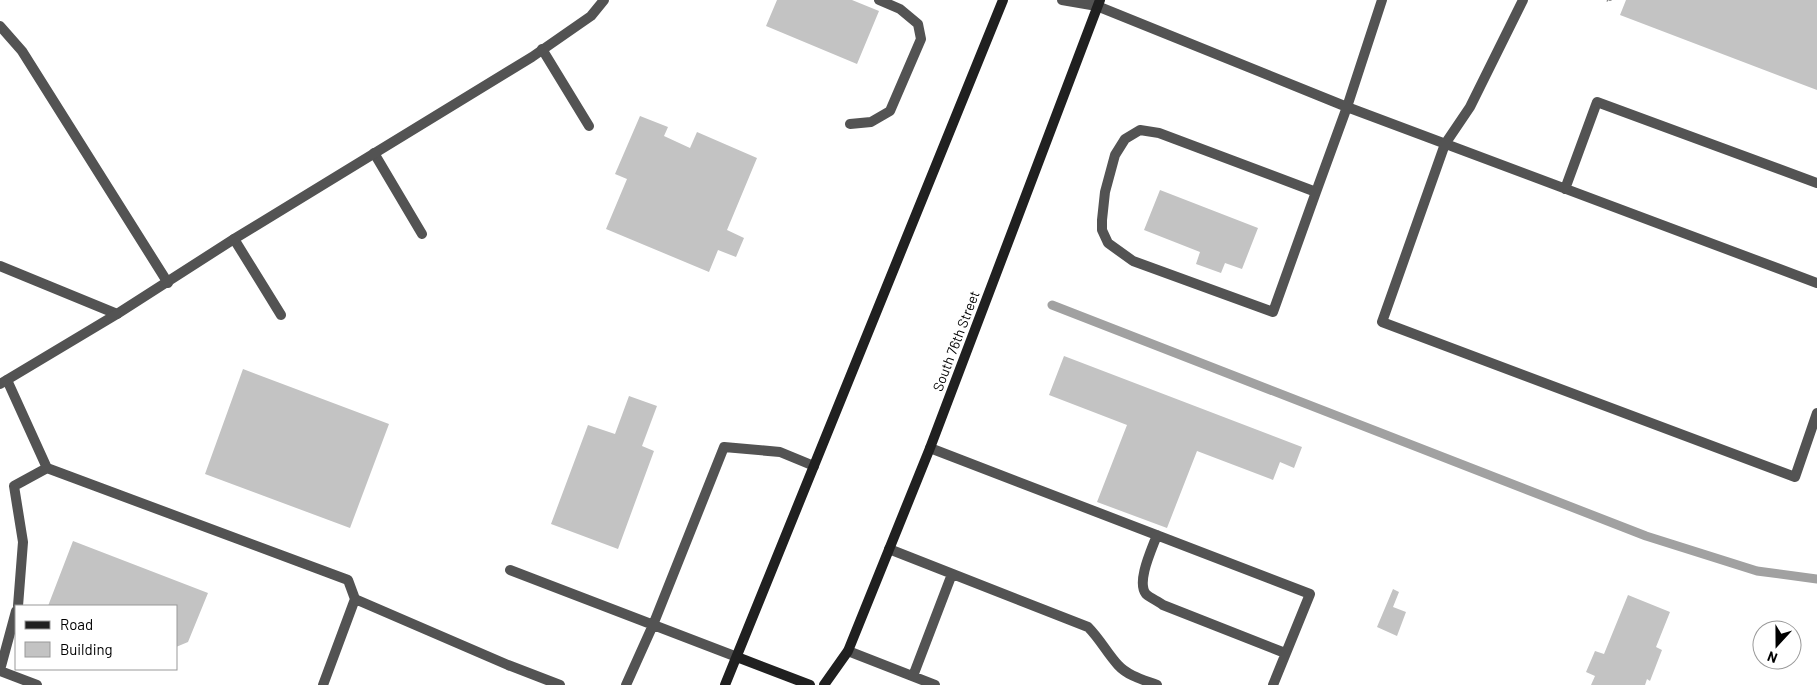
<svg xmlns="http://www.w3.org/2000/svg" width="1817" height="685" font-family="Barlow,sans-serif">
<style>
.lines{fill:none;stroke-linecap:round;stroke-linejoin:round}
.stream{stroke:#a1a1a1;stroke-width:9}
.building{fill:#c3c3c3}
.path{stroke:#757575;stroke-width:3;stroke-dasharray:1 2.5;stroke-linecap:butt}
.lane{stroke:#535353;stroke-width:10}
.street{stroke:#535353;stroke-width:10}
.secondary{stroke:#202020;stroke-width:10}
.labels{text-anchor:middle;stroke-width:5;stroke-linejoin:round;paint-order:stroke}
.street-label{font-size:14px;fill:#000;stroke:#fff}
</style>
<rect width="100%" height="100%" fill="#fff"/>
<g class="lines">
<path class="stream" d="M 1052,305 L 1646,536 L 1757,571 L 1817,579"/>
</g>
<path class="building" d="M 777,0 L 852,0 L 879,11 L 857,64 L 766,26 Z
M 1626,0 L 1817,0 L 1817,90 L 1620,15 Z
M 640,116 L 668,127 L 664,136 L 690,148 L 697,132 L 757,158 L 727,230 L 744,238 L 736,257 L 718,250 L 709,272 L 606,229 L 627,179 L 615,174 Z
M 1160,190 L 1258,228 L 1242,269 L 1225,263 L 1221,273 L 1196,264 L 1200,252 L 1144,230 Z
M 1064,356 L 1302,447 L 1294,468 L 1280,462 L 1273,480 L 1197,451 L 1167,528 L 1097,502 L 1127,425 L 1049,395 Z
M 243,369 L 389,424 L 350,528 L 205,474 Z
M 629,396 L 657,406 L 642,446 L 654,451 L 618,549 L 551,524 L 588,425 L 615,434 Z
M 73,541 L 208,593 L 188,642 L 176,647 L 176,606 L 48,606 Z
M 1393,589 L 1399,592 L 1393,607 L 1406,612 L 1397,636 L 1377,627 Z
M 1628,595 L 1670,612 L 1656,647 L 1662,650 L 1650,681 L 1647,679 L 1645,685 L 1591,685 L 1595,676 L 1586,672 L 1595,651 L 1604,654 Z"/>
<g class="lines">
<path class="path" d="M 1607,0 L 1610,1 L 1610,0"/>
<path class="lane" d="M 1523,0 L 1470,107 L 1445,144 L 1382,322 L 1795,477 L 1817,413
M 1097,6 L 1347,107 L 1817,283
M 0,26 L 22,51 L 168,283
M 542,49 L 589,126
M 850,124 L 871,122 L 890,111 L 921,39 L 918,24 L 900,9 L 879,0
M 1140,130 L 1159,133 L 1316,192 L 1273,312 L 1133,261 L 1108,243 L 1102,230 L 1102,220 L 1105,192 L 1115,155 L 1125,139 Z
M 374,153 L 422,234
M 1565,189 L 1597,102 L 1817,183
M 1316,192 L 1347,107 L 1382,0
M 234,239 L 281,315
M 0,266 L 117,314
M 7,380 L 47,468 L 348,580 L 355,599 L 323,685
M 930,448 L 1310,594 L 1273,685
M 1157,535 C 1152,549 1136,582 1146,594 C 1150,598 1158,601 1163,605 L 1285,653
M 889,549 L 1088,627 C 1100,639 1107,653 1118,665 C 1128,676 1144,680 1157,685
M 510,570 L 737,657
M 355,599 L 508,665 L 560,685
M 18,606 L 23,542 L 14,486 L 47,468
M 848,651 L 935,685
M 0,670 L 16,611
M 0,671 L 37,685
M 913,676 L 952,574
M 626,685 L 653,625 L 724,447 L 780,452 L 814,466"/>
<path class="street" d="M 1062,0 L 1097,6 L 1089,0
M 0,384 L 117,314 L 234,239 L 532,57 L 591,16 L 604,0"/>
<path class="secondary" d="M 737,657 L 810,685
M 725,685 L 1003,0
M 824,685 L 848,651 L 930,448 L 1100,0"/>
</g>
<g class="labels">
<g class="street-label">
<text transform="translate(956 341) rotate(-69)" y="5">South 76th Street</text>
</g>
</g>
<rect x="15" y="605" width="162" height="65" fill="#ffffff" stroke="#999999"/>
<rect x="25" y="621" width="25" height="8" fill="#202020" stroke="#999999"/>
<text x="60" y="630" font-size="15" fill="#000000">Road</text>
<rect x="25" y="642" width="25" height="15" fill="#c3c3c3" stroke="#999999"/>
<text x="60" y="655" font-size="15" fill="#000000">Building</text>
<g transform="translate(1777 645) rotate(201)"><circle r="24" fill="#ffffff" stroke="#999999"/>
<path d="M0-4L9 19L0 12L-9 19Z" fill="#000000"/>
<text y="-8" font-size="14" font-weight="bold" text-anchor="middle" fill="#000000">N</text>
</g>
</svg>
